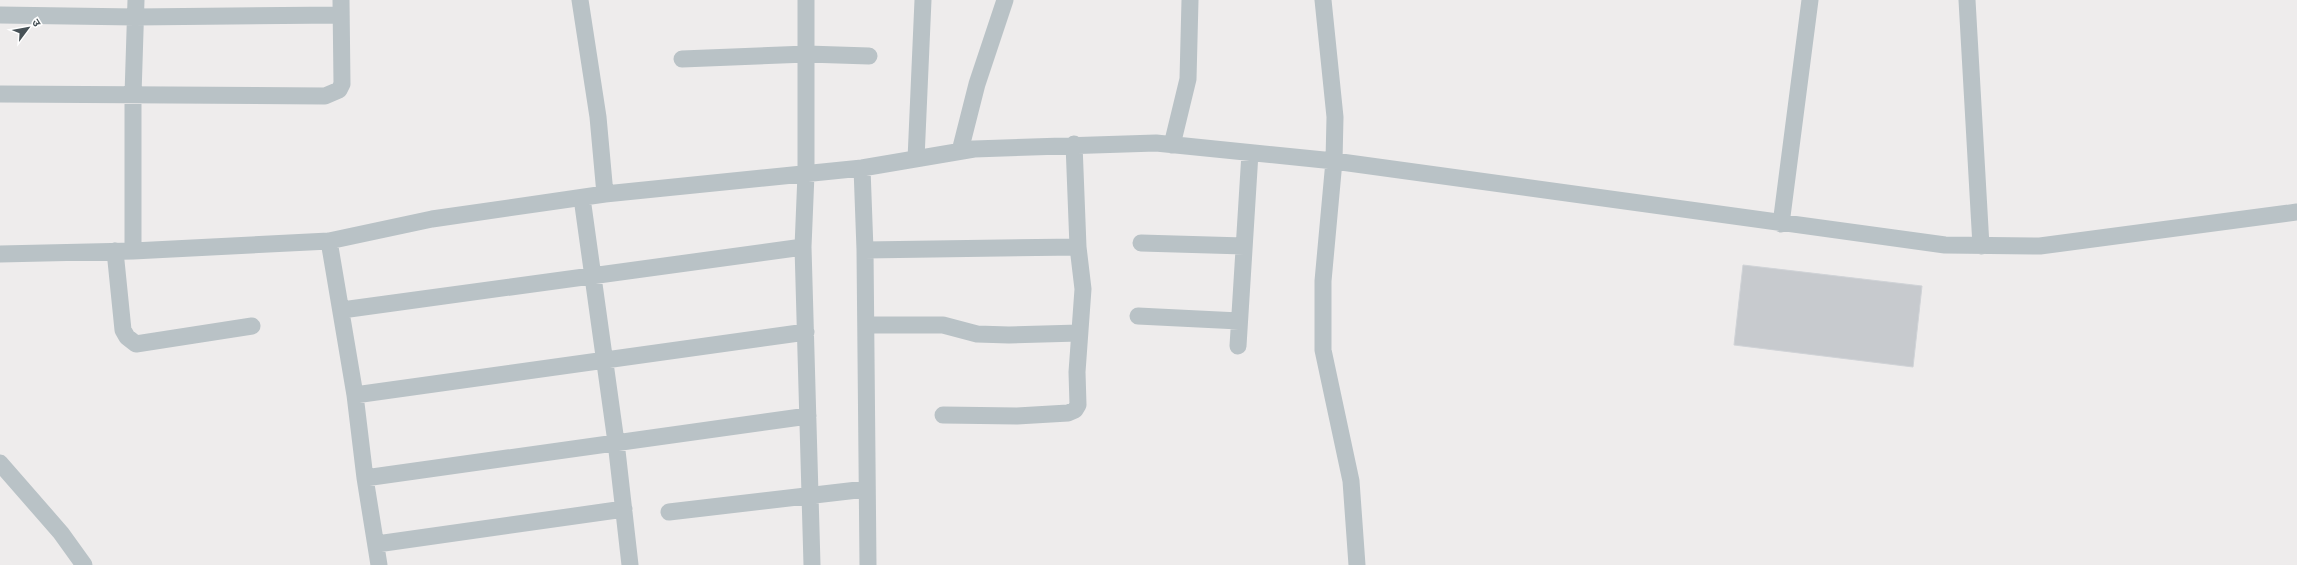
<svg xmlns="http://www.w3.org/2000/svg" width="2297" height="565" font-family="Mulish,'Noto Sans Devanagari',sans-serif">
<style>
.building{fill:#c7cace;stroke:#d0d3d7}
.lines{fill:none;stroke-linecap:round;stroke-linejoin:round}
.minor{stroke:#b9c2c6;stroke-width:17}
</style>
<rect width="100%" height="100%" fill="#eeecec"/>
<path class="building" d="M 1743,265 L 1922,286 L 1913,367 L 1734,345 Z"/>
<g class="lines">
<path class="minor" d="M 580,0 L 598,117 L 605,194
M 806,0 L 806,174 L 803,247 L 812,565
M 1323,0 L 1335,117 L 1334,161 L 1323,281 L 1323,350 L 1351,481 L 1357,565
M 1967,0 L 1981,246
M 0,15 L 135,17 L 340,15
M 682,59 L 807,54 L 869,56
M 0,94 L 325,96 L 339,90 L 342,84 L 341,0
M 1172,145 L 1188,79 L 1190,0
M 960,151 L 977,84 L 1005,0
M 916,159 L 923,0
M 862,168 L 865,250 L 868,565
M 582,198 L 616,442 L 630,565
M 1781,224 L 1810,0
M 329,241 L 355,395 L 365,478 L 379,565
M 1141,243 L 1244,246
M 865,250 L 1078,247
M 115,251 L 123,330 L 127,337 L 136,344 L 252,326
M 133,251 L 133,95 L 136,0
M 0,254 L 133,251 L 329,241 L 432,219 L 605,194 L 862,168 L 974,149 L 1156,143 L 1334,161 L 1945,245 L 2040,246 L 2297,212
M 342,310 L 803,247
M 1138,316 L 1239,321
M 866,325 L 943,325 L 977,334 L 1009,335 L 1079,333
M 1238,346 L 1250,153
M 355,395 L 806,332
M 943,415 L 1017,416 L 1068,413 L 1075,410 L 1078,405 L 1077,372 L 1083,289 L 1078,247 L 1074,144
M 0,463 L 61,533 L 84,565
M 365,478 L 808,416
M 669,512 L 866,489
M 377,544 L 624,509"/>
</g>
<g transform="translate(28 28) rotate(58)" stroke="#ffffff" stroke-width="3" paint-order="stroke">
<path d="M0-3L7 15L0 10L-7 15Z" fill="#475156"/>
<text y="-6" font-size="11" font-weight="bold" text-anchor="middle" fill="#475156">उ</text>
</g>
</svg>
